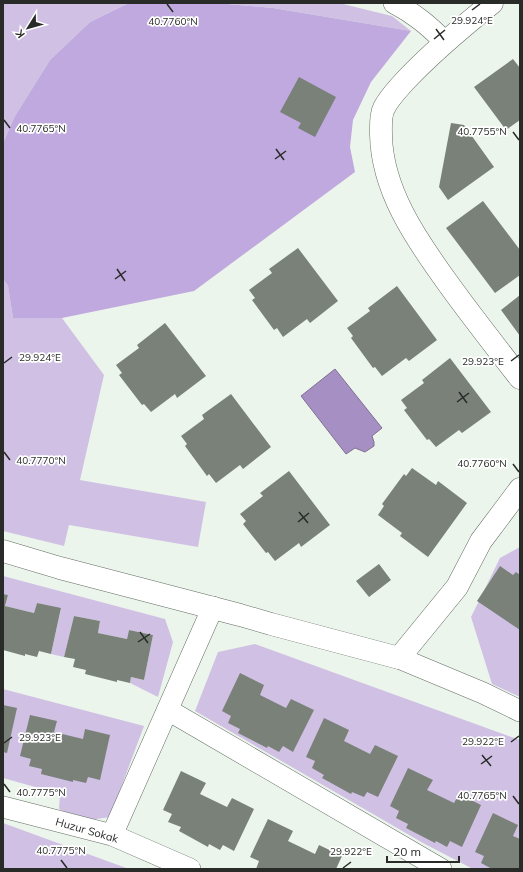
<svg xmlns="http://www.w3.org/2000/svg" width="523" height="872" font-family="Mulish,sans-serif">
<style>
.green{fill:#d0c1e4}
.forest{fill:#c0a9de}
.water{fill:#a68fc3;stroke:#807194}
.building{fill:#798179}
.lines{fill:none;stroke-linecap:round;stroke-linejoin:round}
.street-casing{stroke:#656d65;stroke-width:22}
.secondary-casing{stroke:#656d65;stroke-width:23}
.street{stroke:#fff;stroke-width:21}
.secondary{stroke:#fff;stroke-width:22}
.ticks{fill:none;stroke:#282b28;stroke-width:1.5}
.labels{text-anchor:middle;stroke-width:3.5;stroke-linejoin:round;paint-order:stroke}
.street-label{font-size:11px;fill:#282b28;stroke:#fff}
.ticks-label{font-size:10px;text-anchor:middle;fill:#282b28;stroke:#fff;stroke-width:3.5;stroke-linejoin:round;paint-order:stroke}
</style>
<rect width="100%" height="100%" fill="#ecf5eb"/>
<path class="green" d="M 3,3 L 129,3 L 90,22 L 50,60 L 15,116 L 3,143 Z
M 216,3 L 339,3 L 392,16 L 411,31 L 273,8 Z
M 3,279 L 8,286 L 13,318 L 62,318 L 104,375 L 80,480 L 206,502 L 198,547 L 69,525 L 64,546 L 3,531 Z
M 520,547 L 520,697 L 492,684 L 471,617 L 500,558 Z
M 3,576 L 165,619 L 173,642 L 158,697 L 130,683 L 131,677 L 144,680 L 153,635 L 129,630 L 127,639 L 98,633 L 100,621 L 74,616 L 64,657 L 51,654 L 61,609 L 37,603 L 34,613 L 5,606 L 8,595 L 3,594 Z
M 255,644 L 520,740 L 520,869 L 473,869 L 423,843 L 195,711 L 218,652 Z
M 3,689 L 144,726 L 110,817 L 83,821 L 59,809 L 60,794 L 3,778 Z
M 3,823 L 129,869 L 3,869 Z"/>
<path class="forest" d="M 129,3 L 216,3 L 273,8 L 411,31 L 371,82 L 353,120 L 350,147 L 355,172 L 194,291 L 62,318 L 13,318 L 8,286 L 3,279 L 3,143 L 15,116 L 50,60 L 90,22 Z"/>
<path class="water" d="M 335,369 L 382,428 L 372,436 L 374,442 L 374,446 L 365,452 L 355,448 L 346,454 L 301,396 Z"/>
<path class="building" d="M 513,59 L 520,68 L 520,120 L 506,130 L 474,87 Z
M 299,77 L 336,97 L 315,137 L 298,128 L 301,123 L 280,112 Z
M 451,123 L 464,125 L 494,167 L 448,200 L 439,187 Z
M 483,201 L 520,250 L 520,275 L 495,293 L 446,228 Z
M 298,248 L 338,301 L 310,323 L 307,319 L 283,337 L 277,328 L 274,330 L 252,300 L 255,298 L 249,290 L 272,273 L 269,269 Z
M 397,286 L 437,340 L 409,361 L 406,358 L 382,376 L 375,367 L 373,368 L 351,338 L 353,336 L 347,328 L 370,311 L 368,308 Z
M 520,295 L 520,336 L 501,310 Z
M 165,323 L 206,376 L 177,398 L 175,394 L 151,412 L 144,404 L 142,405 L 119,375 L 122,373 L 116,365 L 139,348 L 137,345 Z
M 450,358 L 491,412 L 462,433 L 459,430 L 436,447 L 429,439 L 427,440 L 404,410 L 407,408 L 401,400 L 424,383 L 422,380 Z
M 231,394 L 271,447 L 243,469 L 240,465 L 216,483 L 209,474 L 207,476 L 185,446 L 187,444 L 181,436 L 204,419 L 202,415 Z
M 412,468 L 436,485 L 438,481 L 467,503 L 428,557 L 400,536 L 402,533 L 378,515 L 384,506 L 382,504 L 404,474 L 406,476 Z
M 289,471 L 330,525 L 301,547 L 299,543 L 275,561 L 268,552 L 266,553 L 243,524 L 246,521 L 240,514 L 263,496 L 260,493 Z
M 379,564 L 391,580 L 369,597 L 356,581 Z
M 500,566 L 513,575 L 516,572 L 520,575 L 520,630 L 477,601 Z
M 3,594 L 8,595 L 5,606 L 34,613 L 37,603 L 61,608 L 51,654 L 39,651 L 37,657 L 25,654 L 25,656 L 3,650 Z
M 74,616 L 100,621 L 98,633 L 127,639 L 129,630 L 153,635 L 144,680 L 131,677 L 130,683 L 117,680 L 117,682 L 85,674 L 86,670 L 73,667 L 75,659 L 64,657 Z
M 240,673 L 264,685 L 260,695 L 286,708 L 291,699 L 314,710 L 293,752 L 283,746 L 279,752 L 268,746 L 267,748 L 238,733 L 240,729 L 228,723 L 231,716 L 222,711 Z
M 3,705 L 17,708 L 7,753 L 3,752 Z
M 30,715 L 57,721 L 54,732 L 83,739 L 85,729 L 110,735 L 100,780 L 88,777 L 86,783 L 73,780 L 73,782 L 41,774 L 42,769 L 29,766 L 31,759 L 20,756 Z
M 324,718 L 349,730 L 344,741 L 370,754 L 375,745 L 398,756 L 378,797 L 367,792 L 364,797 L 352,792 L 351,794 L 322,778 L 324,775 L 312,768 L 315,761 L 306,757 Z
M 408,768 L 433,780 L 427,790 L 454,803 L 459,794 L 481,805 L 462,847 L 450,841 L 447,847 L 436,841 L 435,843 L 406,828 L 408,824 L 396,818 L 399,811 L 390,806 Z
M 181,771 L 206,783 L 200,794 L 227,807 L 232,798 L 254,809 L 234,851 L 223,845 L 220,850 L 209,844 L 208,847 L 179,831 L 181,827 L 168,822 L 172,814 L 163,810 Z
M 493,813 L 518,825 L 513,836 L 520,839 L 520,869 L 492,869 L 481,863 L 484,856 L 475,852 Z
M 268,819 L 293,831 L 288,841 L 315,854 L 319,845 L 342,856 L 336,869 L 256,869 L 259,861 L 250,857 Z"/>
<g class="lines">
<g class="street-casing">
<path id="street" d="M 394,3 C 415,14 428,25 445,42
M 399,658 L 483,693 L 520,711
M 168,710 L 441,869
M 3,807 L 112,835 L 190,869
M 112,835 L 213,607"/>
</g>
<g class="secondary-casing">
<path id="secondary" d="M 492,3 C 461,28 431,53 404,82 C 397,90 389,98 384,108 C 380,116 381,127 381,135 C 382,190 416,239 447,282 C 470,314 495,346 520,378
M 3,551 L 60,568 L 240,615 L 271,624 L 399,658 L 457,587 L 481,541 L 520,489"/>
</g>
<use href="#street" class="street"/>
<use href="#secondary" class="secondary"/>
</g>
<path class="ticks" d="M 167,4 L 173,12M 472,10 L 480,4M 436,29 L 444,40M 434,39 L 445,30M 4,120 L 10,128M 513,132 L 519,140M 276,149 L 284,160M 275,159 L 286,151M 117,269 L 125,281M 115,279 L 126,271M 511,361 L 519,355M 4,363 L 12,357M 459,392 L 467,403M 457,402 L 469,393M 4,452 L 10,460M 513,464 L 519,472M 299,512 L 308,523M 298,522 L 309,513M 140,632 L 148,643M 138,642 L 150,634M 511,742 L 519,736M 4,743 L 12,737M 482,755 L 491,766M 481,764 L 492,756M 4,784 L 10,792M 513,796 L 519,804M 61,860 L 67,868M 343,868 L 351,862"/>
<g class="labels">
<g class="street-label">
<text transform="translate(87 830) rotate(16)" y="4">Huzur Sokak</text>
</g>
</g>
<g class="ticks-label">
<text x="472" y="24">29.924°E</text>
<text x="173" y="25">40.7760°N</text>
<text x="41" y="132">40.7765°N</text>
<text x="482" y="135">40.7755°N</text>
<text x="40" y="361">29.924°E</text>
<text x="483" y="365">29.923°E</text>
<text x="41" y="464">40.7770°N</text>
<text x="482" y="467">40.7760°N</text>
<text x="40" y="741">29.923°E</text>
<text x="483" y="745">29.922°E</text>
<text x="41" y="796">40.7775°N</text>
<text x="482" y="799">40.7765°N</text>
<text x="61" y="854">40.7775°N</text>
<text x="351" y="855">29.922°E</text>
</g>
<rect width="523" height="872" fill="none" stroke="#282b28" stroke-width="8"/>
<g transform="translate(28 28) rotate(233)" stroke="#ffffff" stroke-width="3" paint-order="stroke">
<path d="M0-3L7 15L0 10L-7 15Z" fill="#282b28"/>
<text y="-6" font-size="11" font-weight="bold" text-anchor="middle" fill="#282b28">K</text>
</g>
<path d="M387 856v6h72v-6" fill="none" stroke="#282b28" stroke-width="2"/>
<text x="393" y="856" font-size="12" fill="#282b28" stroke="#ffffff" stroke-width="3" paint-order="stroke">20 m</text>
</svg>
